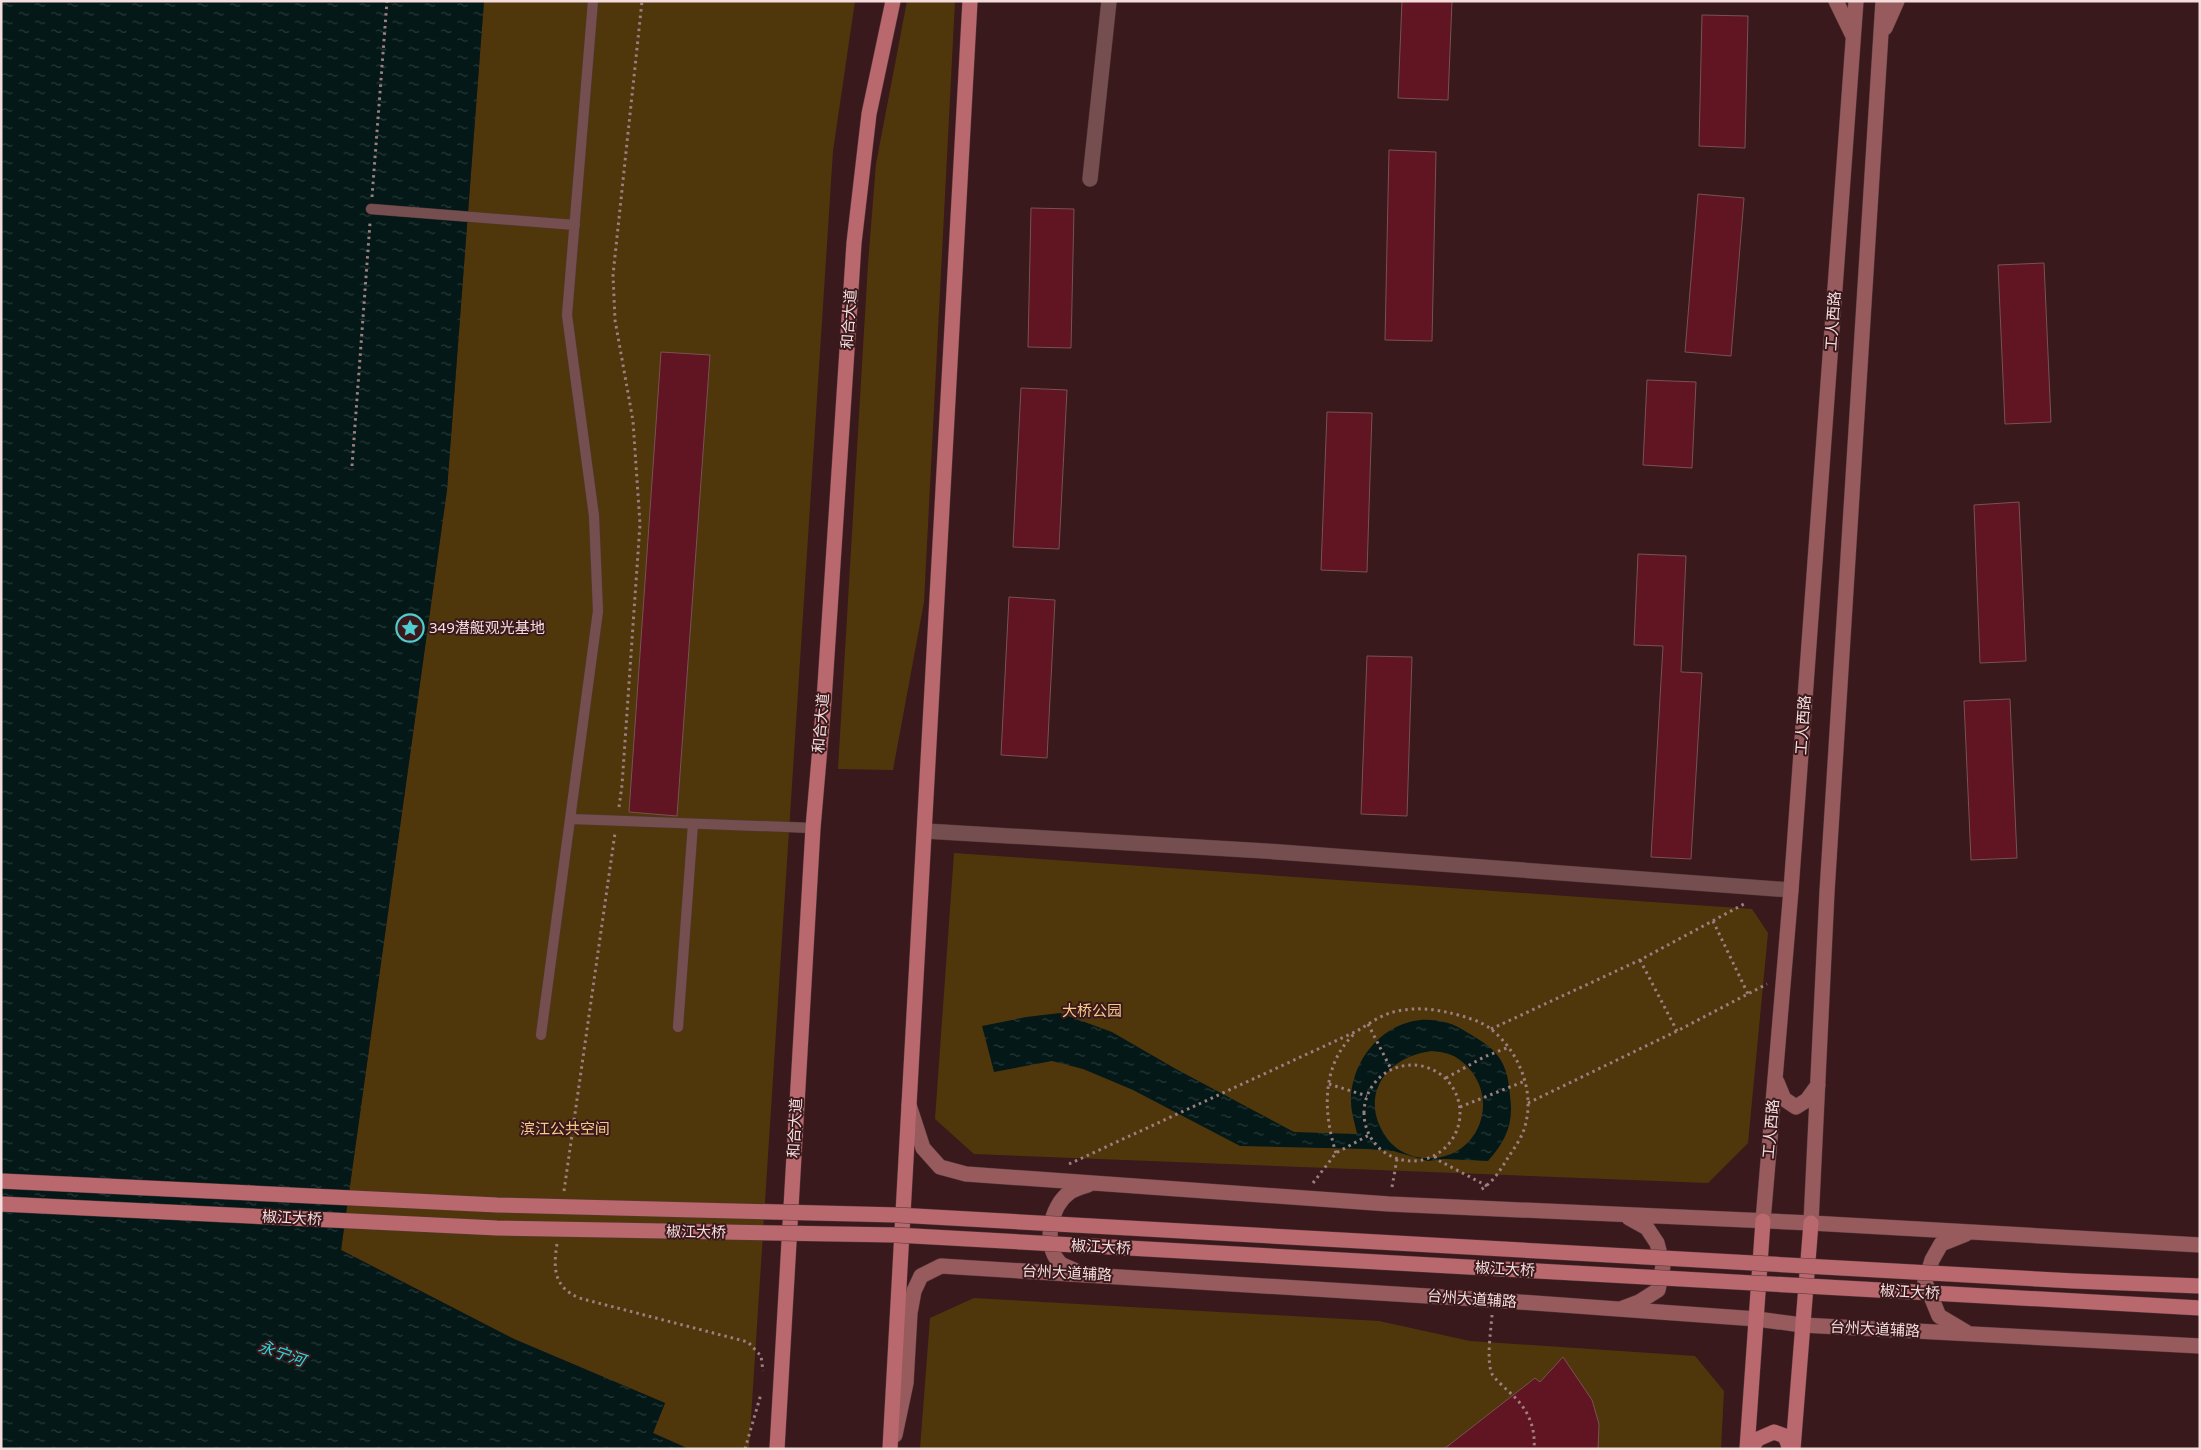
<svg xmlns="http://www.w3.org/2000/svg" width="2201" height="1450" font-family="'Noto Sans','Noto Sans SC',sans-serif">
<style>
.green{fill:#50370b}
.water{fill:url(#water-ripples);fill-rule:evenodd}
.building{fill:#611421;stroke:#785253}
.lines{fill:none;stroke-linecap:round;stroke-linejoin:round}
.service-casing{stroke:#53373a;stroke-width:11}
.minor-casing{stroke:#53373a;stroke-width:16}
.tertiary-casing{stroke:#53373a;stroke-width:16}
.secondary-casing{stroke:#53373a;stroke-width:16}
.primary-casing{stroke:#53373a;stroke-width:16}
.path{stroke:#9b7f81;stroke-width:3;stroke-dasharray:2.5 4;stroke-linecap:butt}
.service{stroke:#754f50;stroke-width:10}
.minor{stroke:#754f50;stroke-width:15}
.tertiary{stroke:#754f50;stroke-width:15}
.secondary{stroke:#975b5e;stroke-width:15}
.primary{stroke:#b9686d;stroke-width:15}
.primary-bridge-casing{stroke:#53373a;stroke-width:16;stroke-linecap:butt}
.primary-bridge{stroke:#b9686d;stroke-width:15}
.labels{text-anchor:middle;stroke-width:4;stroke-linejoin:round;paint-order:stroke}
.street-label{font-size:15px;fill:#f5ddde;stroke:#3a191c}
.poi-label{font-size:15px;fill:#f5ddde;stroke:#3a191c;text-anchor:start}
.park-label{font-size:15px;fill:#f7c986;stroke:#3a191c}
.water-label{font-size:16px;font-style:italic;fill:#26dbde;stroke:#3a191c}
</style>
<defs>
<pattern id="water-ripples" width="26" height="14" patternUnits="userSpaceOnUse" patternTransform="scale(1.25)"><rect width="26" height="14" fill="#041818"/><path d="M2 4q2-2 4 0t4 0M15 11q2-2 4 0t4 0" fill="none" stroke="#293939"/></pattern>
</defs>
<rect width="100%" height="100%" fill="#3a191c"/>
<path class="green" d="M 484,1 L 855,1 L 833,151 L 749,1449 L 689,1449 L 653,1433 L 665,1403 L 514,1339 L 341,1250 L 447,490 Z
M 907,1 L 955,1 L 924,602 L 893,770 L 838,769 L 868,264 L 876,164 Z
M 954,853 L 1752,909 L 1768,933 L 1748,1143 L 1708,1183 L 974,1154 L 935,1119 Z
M 974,1298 L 1379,1321 L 1470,1341 L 1695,1356 L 1724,1391 L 1721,1449 L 920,1449 L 930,1318 Z"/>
<path class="water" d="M 1,1 L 484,1 L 447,490 L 341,1250 L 514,1339 L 665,1403 L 653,1433 L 689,1449 L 1,1449 Z
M 1060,1013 L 1112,1032 L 1176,1069 L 1294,1132 L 1357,1134 C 1355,1123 1351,1113 1351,1101 C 1351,1053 1395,1009 1444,1022 C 1455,1024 1465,1031 1475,1037 C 1483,1042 1492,1048 1498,1056 C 1507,1068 1509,1082 1510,1096 C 1514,1123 1506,1141 1488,1161 L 1444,1159 L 1428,1161 L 1393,1151 L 1367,1149 L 1240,1146 L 1133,1090 L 1083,1069 L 1052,1061 L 994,1072 L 982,1026 L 1026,1017 ZM 1432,1051 C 1440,1052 1450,1053 1457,1058 C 1505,1090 1482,1162 1425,1158 C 1410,1158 1394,1149 1386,1137 C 1358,1096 1386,1056 1432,1051 Z"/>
<path class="building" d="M 1402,1 L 1452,1 L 1448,100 L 1398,98 Z
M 1702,15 L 1748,16 L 1745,148 L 1699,146 Z
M 1389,150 L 1436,152 L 1432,341 L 1385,340 Z
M 1698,194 L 1744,198 L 1731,356 L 1685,352 Z
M 1031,208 L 1074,209 L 1071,348 L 1028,347 Z
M 2044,263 L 2051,422 L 2005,424 L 1998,265 Z
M 661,352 L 710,355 L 677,816 L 629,812 Z
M 1647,380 L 1696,382 L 1692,468 L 1643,465 Z
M 1021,388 L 1067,390 L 1059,549 L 1013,547 Z
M 1327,412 L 1372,413 L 1367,572 L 1321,570 Z
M 2019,502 L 2026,661 L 1980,663 L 1974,505 Z
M 1638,554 L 1686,556 L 1681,672 L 1702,673 L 1691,859 L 1651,857 L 1663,646 L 1634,645 Z
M 1009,597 L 1055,600 L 1047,758 L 1001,755 Z
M 1367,656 L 1412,657 L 1407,816 L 1361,814 Z
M 2010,699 L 2017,858 L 1971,860 L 1964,701 Z
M 1563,1357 L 1592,1400 L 1599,1424 L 1598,1449 L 1444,1449 L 1535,1378 L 1540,1382 Z"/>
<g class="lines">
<g class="service-casing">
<path id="service" d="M 371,209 L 575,225
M 572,819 L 813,828
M 678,1027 L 693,824
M 541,1035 L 598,611 L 594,516 L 567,315 L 593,1"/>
</g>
<g class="minor-casing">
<path id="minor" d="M 1090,179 L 1109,1"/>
</g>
<g class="tertiary-casing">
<path id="tertiary" d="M 925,831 L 1265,851 L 1791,890"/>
</g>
<g class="secondary-casing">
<path id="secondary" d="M 1836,1 L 1853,36
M 1885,28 L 1897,1
M 1777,1082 L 1784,1099 L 1796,1107 L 1807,1100 L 1818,1085
M 909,1105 L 923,1148 L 940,1167 L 966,1174 L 1389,1204 L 1811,1223 L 2200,1245
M 1763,1221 L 1791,890 L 1856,1
M 1811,1223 L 1827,892 L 1883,1
M 1076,1271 C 1071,1268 1062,1266 1059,1262 C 1043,1244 1050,1206 1070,1192 C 1075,1189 1082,1187 1088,1185
M 1623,1308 L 1639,1302 L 1658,1290 L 1663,1266 L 1657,1243 L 1647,1228 L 1629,1218
M 1966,1332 L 1939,1316 L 1925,1282 L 1932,1260 L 1941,1244 L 1966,1234
M 895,1435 L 906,1383 L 910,1313 L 914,1291 L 921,1276 L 941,1266 L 1492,1300 L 1757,1319 L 1802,1325 L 2200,1346"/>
</g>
<g class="primary-casing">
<path id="primary" d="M 777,1449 L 813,828 L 824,701 L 854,243 L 869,114 L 893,1
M 890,1449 L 970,1
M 1747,1449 L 1763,1221
M 1750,1449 L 1758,1439 L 1774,1432 L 1785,1436 L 1790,1449
M 1793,1449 L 1811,1223"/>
</g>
<path class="path" d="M 372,197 L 387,1
M 352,466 L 370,223
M 619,807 L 622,785 L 640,524 L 633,421 L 615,320 L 613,275 L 642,1
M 1713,921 L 1748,994
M 1640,960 L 1677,1031
M 1368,1024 L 1391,1069
M 1491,1029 L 1640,960 L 1744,904
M1364 1113a48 48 0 1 1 96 0a48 48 0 1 1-96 0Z
M 1446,1078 L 1484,1057 L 1509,1047
M 1329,1084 L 1367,1096
M 1528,1103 L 1677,1031 L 1767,984
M 1460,1107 L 1525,1081
M 1336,1153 C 1323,1112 1321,1065 1355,1033
M 1435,1156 L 1436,1159 L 1487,1186
M 1069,1164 L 1357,1031 C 1367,1025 1378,1017 1390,1013 C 1409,1007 1431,1008 1450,1013 C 1463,1016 1482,1021 1492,1030 C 1518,1051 1534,1089 1526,1122 C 1524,1134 1516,1146 1509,1156 C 1501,1169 1493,1183 1480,1190
M 1313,1183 L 1336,1153 L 1369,1135
M 1392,1187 L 1397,1159
M 564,1191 L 615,833
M 557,1244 C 553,1269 554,1287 579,1298 L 748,1342 L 761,1356 L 763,1371
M 1492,1315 C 1491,1330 1486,1360 1492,1374 C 1496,1380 1503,1386 1508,1391 C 1526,1406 1536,1425 1534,1449
M 745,1449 L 761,1394"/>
<use href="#service" class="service"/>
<use href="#minor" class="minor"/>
<use href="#tertiary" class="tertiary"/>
<use href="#secondary" class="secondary"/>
<use href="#primary" class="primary"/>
<g class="primary-bridge-casing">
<path id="primary-bridge" d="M 1,1181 L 497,1205 L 897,1215 L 2074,1281 L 2200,1286
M 1,1204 L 497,1228 L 896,1235 L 2200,1308"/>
</g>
<use href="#primary-bridge" class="primary-bridge"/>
</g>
<defs>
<g id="sight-ring" transform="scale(1.4375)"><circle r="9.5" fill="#3a191c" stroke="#52cdcf" stroke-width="1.5"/><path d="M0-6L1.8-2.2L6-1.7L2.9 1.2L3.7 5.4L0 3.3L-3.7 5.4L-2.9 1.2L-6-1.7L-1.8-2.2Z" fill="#52cdcf"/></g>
</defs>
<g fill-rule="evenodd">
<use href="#sight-ring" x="410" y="628"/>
</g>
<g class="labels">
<g class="street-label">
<text transform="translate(849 319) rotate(-86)" y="5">和合大道</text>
<text transform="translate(1833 321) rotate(-86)" y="5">工人西路</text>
<text transform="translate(821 723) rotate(-85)" y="5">和合大道</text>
<text transform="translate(1803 725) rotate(-86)" y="5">工人西路</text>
<text transform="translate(795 1128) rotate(-87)" y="5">和合大道</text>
<text transform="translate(1771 1129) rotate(-85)" y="5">工人西路</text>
<text transform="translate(292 1218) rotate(3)" y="5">椒江大桥</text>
<text transform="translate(696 1232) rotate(1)" y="5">椒江大桥</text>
<text transform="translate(1101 1247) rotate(3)" y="5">椒江大桥</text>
<text transform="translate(1505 1269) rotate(3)" y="5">椒江大桥</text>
<text transform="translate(1067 1273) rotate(3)" y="5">台州大道辅路</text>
<text transform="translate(1910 1292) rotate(3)" y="5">椒江大桥</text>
<text transform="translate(1472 1299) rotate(4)" y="5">台州大道辅路</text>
<text transform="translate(1875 1329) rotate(3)" y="5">台州大道辅路</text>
</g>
<g class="poi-label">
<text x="429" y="633">349潜艇观光基地</text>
</g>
<g class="park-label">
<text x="1092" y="1016">大桥公园</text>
<text x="565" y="1134">滨江公共空间</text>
</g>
<g class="water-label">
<text transform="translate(282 1353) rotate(19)" y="6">永宁河</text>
</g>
</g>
<rect width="2201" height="1450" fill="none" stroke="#f5ddde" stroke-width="5"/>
</svg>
